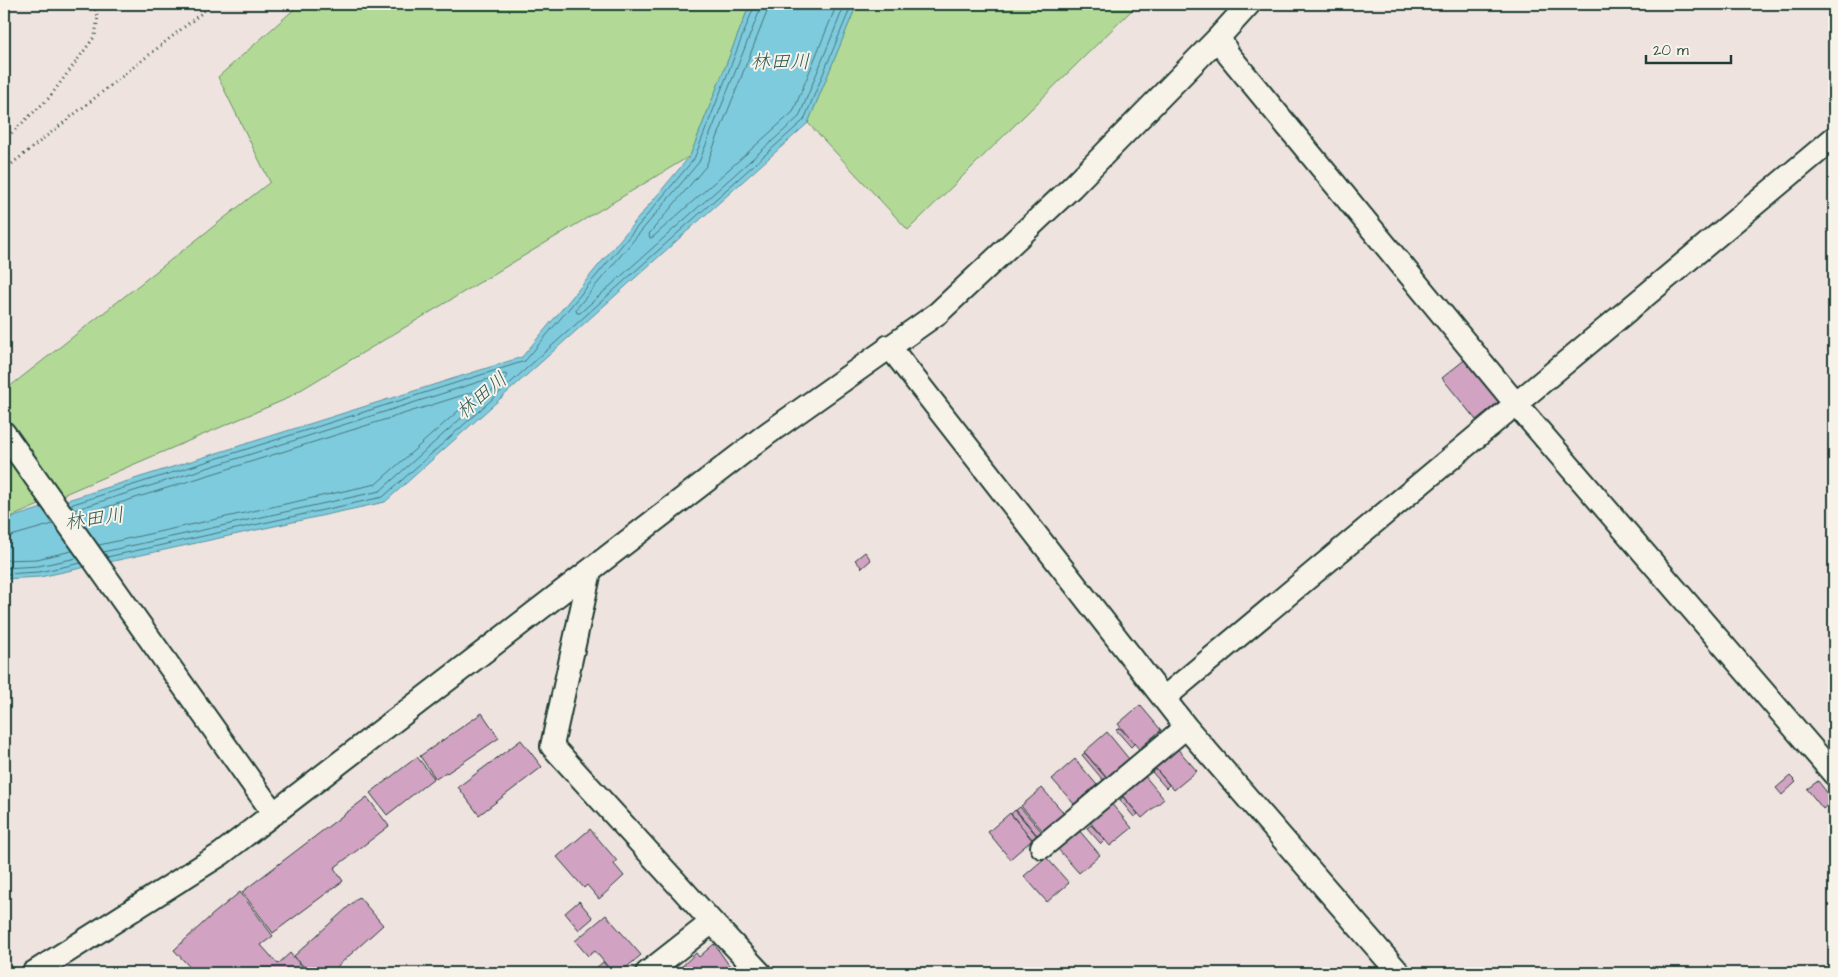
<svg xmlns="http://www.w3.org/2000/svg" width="1838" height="977" font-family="'Architects Daughter','Klee One',sans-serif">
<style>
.green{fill:#b2da96;stroke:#688c65}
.water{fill:#7fcbde;stroke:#59929a}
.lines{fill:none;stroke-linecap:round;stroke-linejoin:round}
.shore{stroke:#457678;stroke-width:1}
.building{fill:#d1a2c2;stroke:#1f3d34}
.minor-casing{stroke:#1f3d34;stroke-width:26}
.path{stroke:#1f3d34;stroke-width:3;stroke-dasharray:1 4;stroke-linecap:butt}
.minor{stroke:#f7f3e8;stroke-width:22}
.labels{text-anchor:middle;stroke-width:4;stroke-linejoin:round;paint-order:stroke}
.water-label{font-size:20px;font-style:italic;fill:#325956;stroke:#f7f3e8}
</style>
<rect width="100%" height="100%" fill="#efe3e0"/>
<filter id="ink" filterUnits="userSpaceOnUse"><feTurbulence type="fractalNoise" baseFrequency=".02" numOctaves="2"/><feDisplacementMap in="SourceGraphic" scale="10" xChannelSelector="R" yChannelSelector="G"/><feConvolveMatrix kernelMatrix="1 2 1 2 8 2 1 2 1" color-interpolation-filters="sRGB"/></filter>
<g filter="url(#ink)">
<path class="green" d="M 300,4 L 750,4 L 690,156 L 284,400 L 4,520 L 4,391 L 270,182 L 218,77 Z
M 857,4 L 1138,4 L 908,230 L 808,123 Z"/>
<path class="water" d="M 750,4 L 857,4 L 808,123 L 385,502 L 40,577 L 4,579 L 4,520 L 522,357 L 690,156 Z"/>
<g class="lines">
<path class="shore" d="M 761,4 L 760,10 L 699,162 L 576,309 L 577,313 L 580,313 L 799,117 L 845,4
M 768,4 L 767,12 L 706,166 L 649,234 L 650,238 L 653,237 L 793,112 L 837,4
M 70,505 L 525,361 L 694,159 L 755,4
M 74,510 L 504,374 L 507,375 L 506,378 L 380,491 L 103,552
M 78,516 L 473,392 L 476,393 L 475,396 L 376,484 L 99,545
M 4,538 L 53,524
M 107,557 L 383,497 L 804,120 L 852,4
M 4,560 L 37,559 L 72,551
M 4,568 L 38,566 L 77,558
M 4,574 L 39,572 L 81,563"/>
</g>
<path class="building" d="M 1468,357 L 1502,399 L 1476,420 L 1442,378 Z
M 865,552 L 871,560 L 862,568 L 855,560 Z
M 1140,705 L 1161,730 L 1139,749 L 1118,724 Z
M 482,713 L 499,738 L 447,773 L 446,772 L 436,779 L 420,756 Z
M 1120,728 L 1134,744 L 1131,747 L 1116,730 Z
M 1107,732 L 1129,759 L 1107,778 L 1084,752 Z
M 521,740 L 542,767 L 479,815 L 458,787 Z
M 1176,747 L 1197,771 L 1174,790 L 1153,766 Z
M 1085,753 L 1106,778 L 1103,780 L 1082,755 Z
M 417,757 L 434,778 L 387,815 L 370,793 Z
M 1075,759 L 1097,785 L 1074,804 L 1052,779 Z
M 1156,769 L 1169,785 L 1166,788 L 1152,772 Z
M 1144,775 L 1164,799 L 1142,818 L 1121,794 Z
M 1790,776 L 1796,782 L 1782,795 L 1776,788 Z
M 1818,781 L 1833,800 L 1823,809 L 1807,789 Z
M 1042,788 L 1064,813 L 1043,831 L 1021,806 Z
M 367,797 L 389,826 L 334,868 L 343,881 L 273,933 L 242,892 Z
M 1123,797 L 1138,814 L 1134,817 L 1120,800 Z
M 1110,802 L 1132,828 L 1110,846 L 1089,821 Z
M 1020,807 L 1042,832 L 1037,835 L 1016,810 Z
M 1015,810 L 1037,836 L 1033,840 L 1011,814 Z
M 1010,813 L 1032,840 L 1010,859 L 988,832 Z
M 1091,825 L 1105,840 L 1101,844 L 1087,828 Z
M 590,829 L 617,861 L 614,864 L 624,876 L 599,899 L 587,885 L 584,888 L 557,857 Z
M 1078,829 L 1100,855 L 1079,873 L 1057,848 Z
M 1046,857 L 1069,883 L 1047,902 L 1024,876 Z
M 240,892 L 273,936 L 261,945 L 278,964 L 290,953 L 308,973 L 195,973 L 174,950 L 212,915 Z
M 359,897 L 383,925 L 330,973 L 310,973 L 294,956 Z
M 579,901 L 593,918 L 579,930 L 565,913 Z
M 606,915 L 641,955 L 620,973 L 613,973 L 595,951 L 588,956 L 575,941 Z
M 714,944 L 734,972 L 741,966 L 748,973 L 681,973 L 678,970 L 696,953 L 699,957 Z
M 603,962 L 612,973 L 600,973 L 596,968 Z"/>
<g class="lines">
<g class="minor-casing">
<path id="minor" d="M 1219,37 L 1228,54 L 1516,404 L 1834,774
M 889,346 L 1186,727 L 1399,973
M 4,433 L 274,814
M 590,571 L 552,746 L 712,922 L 760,973
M 1164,698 L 1834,138
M 1042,847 L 1186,727
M 33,973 L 221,854 L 767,434 L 938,313 L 1072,187 L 1219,37 L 1249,4
M 647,973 L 712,922"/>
</g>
<path class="path" d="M 4,140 L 49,98 L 95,36 L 98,16 L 93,4
M 4,170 L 213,4"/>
<use href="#minor" class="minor"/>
</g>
</g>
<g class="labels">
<g class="water-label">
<text x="780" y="68">林田川</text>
<text transform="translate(481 395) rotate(-40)" y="7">林田川</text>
<text transform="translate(94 518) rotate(-8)" y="7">林田川</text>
</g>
</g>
<rect width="1838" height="977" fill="none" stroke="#f7f3e8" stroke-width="20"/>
<rect x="10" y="10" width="1818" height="957" fill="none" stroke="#1f3d34" stroke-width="2" filter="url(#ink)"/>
<path d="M1646 55v8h85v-8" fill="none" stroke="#1f3d34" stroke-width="2.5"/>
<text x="1653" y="55" font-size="15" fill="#1f3d34" stroke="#f7f3e8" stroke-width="4" paint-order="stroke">20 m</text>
</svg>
